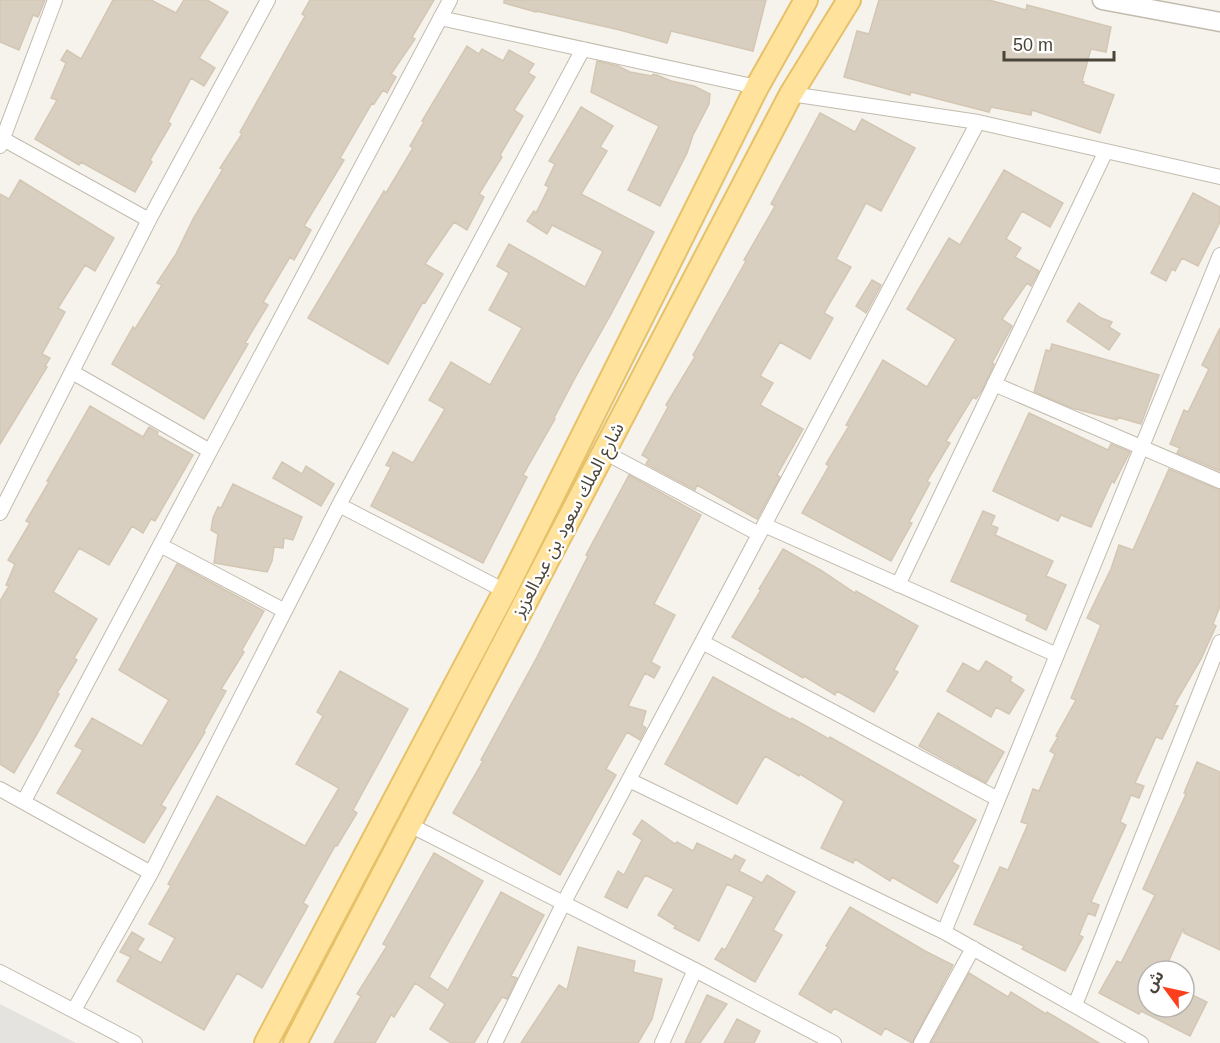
<svg xmlns="http://www.w3.org/2000/svg" width="1220" height="1043" font-family="Helvetica,'Noto Sans Arabic',sans-serif">
<style>
.parking{fill:#e5e3e0}
.building{fill:#d8cfc1;stroke:#d3c7b4;stroke-width:1.5}
.lines{fill:none;stroke-linecap:round;stroke-linejoin:round}
.minor-casing{stroke:#c2bbae;stroke-width:16}
.tertiary-casing{stroke:#c2bbae;stroke-width:21}
.primary-casing{stroke:#e6c16a;stroke-width:26}
.minor{stroke:#fff;stroke-width:14}
.tertiary{stroke:#fff;stroke-width:18}
.primary{stroke:#ffe39c;stroke-width:22}
.labels{text-anchor:middle;stroke-width:5;stroke-linejoin:round;paint-order:stroke}
.street-label{font-size:18px;fill:#4b4439;stroke:#fff}
</style>
<rect width="100%" height="100%" fill="#f6f3ec"/>
<path class="parking" d="M 0,1004 L 76,1043 L 0,1043 Z"/>
<path class="building" d="M 0,0 L 45,0 L 38,17 L 33,15 L 19,50 L 0,42 Z
M 113,0 L 151,0 L 176,13 L 184,0 L 207,0 L 228,12 L 199,58 L 215,68 L 204,86 L 191,78 L 168,122 L 171,124 L 150,160 L 152,162 L 135,192 L 81,162 L 79,165 L 35,139 L 57,100 L 51,98 L 66,63 L 61,60 L 67,50 L 81,59 Z
M 310,0 L 434,0 L 412,37 L 415,39 L 391,74 L 396,77 L 387,93 L 383,90 L 374,104 L 372,103 L 340,158 L 344,160 L 304,226 L 311,230 L 294,260 L 290,257 L 263,302 L 268,305 L 245,343 L 248,344 L 204,419 L 112,364 L 133,327 L 135,329 L 162,285 L 157,283 L 176,254 L 193,219 L 223,169 L 220,168 L 242,134 L 240,132 L 305,16 L 302,14 Z
M 504,0 L 766,0 L 753,51 L 671,31 L 667,43 L 620,30 L 536,11 L 536,12 L 504,3 Z
M 879,0 L 989,0 L 1026,10 L 1027,5 L 1111,27 L 1106,52 L 1091,49 L 1082,81 L 1084,82 L 1083,84 L 1114,95 L 1100,133 L 1032,110 L 1031,115 L 991,107 L 989,112 L 911,92 L 910,95 L 844,77 L 857,31 L 869,34 Z
M 467,46 L 479,54 L 482,49 L 503,61 L 509,50 L 534,64 L 528,73 L 535,77 L 514,110 L 523,116 L 500,155 L 502,157 L 479,194 L 484,197 L 467,230 L 454,222 L 425,264 L 443,274 L 425,303 L 423,302 L 388,364 L 308,318 L 384,191 L 386,193 L 413,148 L 410,146 L 424,122 L 422,121 Z
M 597,61 L 618,66 L 630,72 L 652,76 L 653,74 L 657,75 L 671,81 L 694,86 L 710,94 L 709,104 L 693,135 L 687,153 L 660,206 L 628,190 L 659,126 L 591,92 Z
M 581,107 L 613,126 L 600,147 L 607,151 L 581,194 L 654,232 L 610,316 L 576,376 L 554,418 L 555,419 L 523,475 L 527,477 L 483,563 L 371,506 L 391,467 L 386,465 L 393,452 L 413,463 L 445,409 L 429,400 L 451,362 L 490,385 L 522,328 L 489,310 L 509,273 L 497,266 L 509,244 L 585,287 L 603,251 L 552,225 L 547,234 L 527,221 L 534,211 L 536,213 L 549,187 L 545,185 L 555,164 L 549,161 Z
M 820,113 L 855,132 L 862,119 L 915,148 L 881,211 L 866,203 L 836,259 L 851,267 L 824,313 L 833,318 L 810,359 L 780,342 L 760,376 L 773,383 L 760,405 L 803,429 L 777,475 L 780,477 L 757,519 L 697,485 L 695,490 L 646,464 L 649,459 L 642,455 L 668,407 L 666,405 L 695,357 L 693,355 L 746,261 L 744,260 L 775,206 L 771,204 Z
M 1004,170 L 1063,203 L 1050,227 L 1022,211 L 1006,239 L 1021,248 L 1015,257 L 1039,271 L 1031,286 L 1027,283 L 1002,319 L 1012,326 L 992,363 L 994,364 L 982,390 L 976,399 L 973,397 L 946,441 L 950,443 L 927,481 L 930,483 L 909,522 L 912,523 L 891,561 L 802,513 L 829,466 L 826,464 L 849,426 L 846,425 L 883,360 L 927,387 L 956,339 L 907,309 L 949,238 L 960,245 Z
M 20,180 L 114,238 L 95,271 L 85,265 L 58,308 L 65,312 L 42,354 L 50,358 L 45,366 L 47,367 L 0,444 L 0,194 L 9,199 Z
M 1193,193 L 1220,207 L 1220,222 L 1198,266 L 1182,258 L 1175,271 L 1172,269 L 1166,281 L 1151,273 Z
M 872,280 L 881,285 L 866,313 L 856,306 Z
M 1079,303 L 1101,318 L 1112,322 L 1109,327 L 1120,334 L 1109,350 L 1067,321 Z
M 1220,328 L 1220,471 L 1177,453 L 1180,448 L 1170,444 L 1184,410 L 1188,412 L 1209,369 L 1202,365 Z
M 1052,344 L 1159,375 L 1141,424 L 1117,417 L 1117,420 L 1072,408 L 1034,392 L 1046,350 L 1050,351 Z
M 90,406 L 143,437 L 149,427 L 158,432 L 157,435 L 193,455 L 155,521 L 151,519 L 143,533 L 132,526 L 109,565 L 79,548 L 53,592 L 97,619 L 74,658 L 77,660 L 57,693 L 59,694 L 37,734 L 14,773 L 0,764 L 0,601 L 9,586 L 6,585 L 15,564 L 8,560 L 30,523 L 26,521 L 49,482 L 47,481 Z
M 1029,413 L 1108,450 L 1111,444 L 1130,452 L 1114,483 L 1112,481 L 1091,527 L 1061,515 L 1058,521 L 993,491 Z
M 282,462 L 302,474 L 306,466 L 334,484 L 321,506 L 273,478 Z
M 1169,469 L 1220,490 L 1220,606 L 1213,624 L 1216,626 L 1201,659 L 1174,705 L 1178,706 L 1162,739 L 1156,737 L 1135,783 L 1144,786 L 1139,798 L 1131,795 L 1120,822 L 1126,825 L 1091,902 L 1099,905 L 1095,916 L 1088,913 L 1079,935 L 1083,937 L 1065,971 L 1022,949 L 1024,946 L 974,924 L 1000,867 L 1008,870 L 1028,824 L 1021,822 L 1033,789 L 1039,791 L 1055,754 L 1050,751 L 1058,737 L 1056,736 L 1076,700 L 1071,698 L 1101,625 L 1087,618 L 1111,569 L 1119,545 L 1133,550 Z
M 629,475 L 701,515 L 654,604 L 675,615 L 651,662 L 660,667 L 654,678 L 645,673 L 628,706 L 646,711 L 642,725 L 646,728 L 640,740 L 627,732 L 606,769 L 616,775 L 560,875 L 453,813 L 483,761 L 481,760 L 537,657 L 588,556 L 586,555 Z
M 233,484 L 302,517 L 293,540 L 284,538 L 283,548 L 274,547 L 272,561 L 267,572 L 214,563 L 218,534 L 211,530 L 213,518 L 218,507 L 221,508 Z
M 983,511 L 995,516 L 991,525 L 998,528 L 995,535 L 1053,561 L 1046,576 L 1066,585 L 1046,630 L 1026,620 L 1028,615 L 951,581 Z
M 783,549 L 822,571 L 855,593 L 856,591 L 918,626 L 894,670 L 898,672 L 874,712 L 837,691 L 835,695 L 804,676 L 803,678 L 732,637 L 761,590 L 759,589 Z
M 177,564 L 264,611 L 242,650 L 244,652 L 221,689 L 226,691 L 204,731 L 205,732 L 161,805 L 166,808 L 144,843 L 57,793 L 83,750 L 75,746 L 92,718 L 142,746 L 169,700 L 119,670 Z
M 986,661 L 1012,677 L 1010,681 L 1024,690 L 1009,714 L 996,707 L 991,717 L 947,691 L 963,663 L 979,672 Z
M 340,671 L 408,709 L 353,810 L 357,813 L 337,846 L 335,846 L 303,903 L 308,906 L 262,988 L 237,973 L 204,1030 L 117,981 L 131,957 L 120,952 L 132,932 L 144,939 L 137,950 L 161,963 L 175,938 L 149,924 L 171,886 L 168,884 L 217,796 L 305,846 L 339,788 L 296,764 L 323,716 L 317,712 Z
M 713,677 L 791,720 L 792,718 L 829,739 L 830,737 L 976,820 L 952,862 L 959,866 L 937,903 L 892,877 L 890,881 L 855,859 L 853,863 L 821,848 L 844,801 L 800,774 L 799,776 L 765,756 L 737,804 L 665,764 Z
M 938,713 L 1004,752 L 986,783 L 919,746 Z
M 1197,762 L 1220,772 L 1220,950 L 1184,933 L 1184,927 L 1164,971 L 1148,971 L 1148,1007 L 1184,1007 L 1184,991 L 1207,1002 L 1190,1036 L 1141,1011 L 1139,1014 L 1099,993 L 1117,961 L 1121,963 L 1155,895 L 1143,889 L 1186,794 L 1184,793 Z
M 642,820 L 675,844 L 677,842 L 693,851 L 697,843 L 732,860 L 735,855 L 745,860 L 739,871 L 762,883 L 767,875 L 795,892 L 773,930 L 782,935 L 755,982 L 715,959 L 722,948 L 725,950 L 754,897 L 727,884 L 699,941 L 674,928 L 676,926 L 658,915 L 674,889 L 645,875 L 627,908 L 605,897 L 618,871 L 624,875 L 642,840 L 633,834 Z
M 434,853 L 483,881 L 429,977 L 448,990 L 501,892 L 544,915 L 511,976 L 517,978 L 507,999 L 502,997 L 474,1043 L 451,1043 L 430,1029 L 445,1004 L 415,983 L 394,1017 L 391,1015 L 375,1043 L 334,1043 L 361,996 L 357,994 L 387,946 L 383,944 Z
M 850,907 L 925,951 L 953,965 L 912,1043 L 885,1028 L 881,1035 L 834,1008 L 831,1013 L 799,994 L 828,947 L 826,946 Z
M 578,947 L 635,961 L 633,972 L 662,979 L 652,1019 L 638,1043 L 521,1043 L 559,985 L 567,990 Z
M 969,973 L 1008,997 L 1011,992 L 1046,1014 L 1047,1012 L 1099,1043 L 931,1043 Z
M 707,995 L 727,1004 L 700,1043 L 685,1043 Z
M 737,1019 L 760,1031 L 754,1043 L 724,1043 Z"/>
<g class="lines">
<g class="minor-casing">
<path id="minor" d="M 440,18 L 757,87
M 791,94 L 978,122 L 1220,177
M 3,139 L 149,220
M 0,146 L 55,0
M 72,372 L 210,451
M 994,384 L 1220,481
M 604,452 L 759,534
M 339,505 L 505,591
M 0,513 L 149,220 L 268,0
M 764,525 L 1057,655
M 160,545 L 285,611
M 898,585 L 1106,151
M 702,642 L 998,799
M 629,780 L 944,932 L 1141,1043
M 0,789 L 151,873
M 24,801 L 450,0
M 408,824 L 695,970 L 834,1043
M 944,932 L 1220,255
M 0,972 L 135,1043
M 1075,1005 L 1220,642
M 74,1010 L 151,873 L 339,505 L 583,49
M 495,1043 L 564,902 L 978,122
M 662,1043 L 695,970
M 921,1043 L 973,948"/>
</g>
<g class="tertiary-casing">
<path id="tertiary" d="M 1102,0 L 1220,22"/>
</g>
<g class="primary-casing">
<path id="primary" d="M 266,1043 L 505,591 L 757,87 L 806,0
M 295,1043 L 791,94 L 849,0"/>
</g>
<use href="#minor" class="minor"/>
<use href="#tertiary" class="tertiary"/>
<use href="#primary" class="primary"/>
</g>
<g class="labels">
<g class="street-label">
<text transform="translate(568 520) rotate(-62)" y="6">شارع الملك سعود بن عبدالعزيز</text>
</g>
</g>
<g transform="translate(1166 989) rotate(303)"><circle r="28" fill="#ffffff" stroke="#b7b4b0" stroke-width="1.5"/>
<path d="M0-4.5L10 22L0 15L-10 22Z" fill="#fc3f1d"/>
<text y="-9" font-size="16" font-weight="bold" text-anchor="middle" fill="#4b4439">ش</text>
</g>
<path d="M1004 51v9h110v-9" fill="none" stroke="#4b4439" stroke-width="3"/>
<text x="1013" y="51" font-size="18" fill="#4b4439" stroke="#ffffff" stroke-width="4.5" paint-order="stroke">50 m</text>
</svg>
